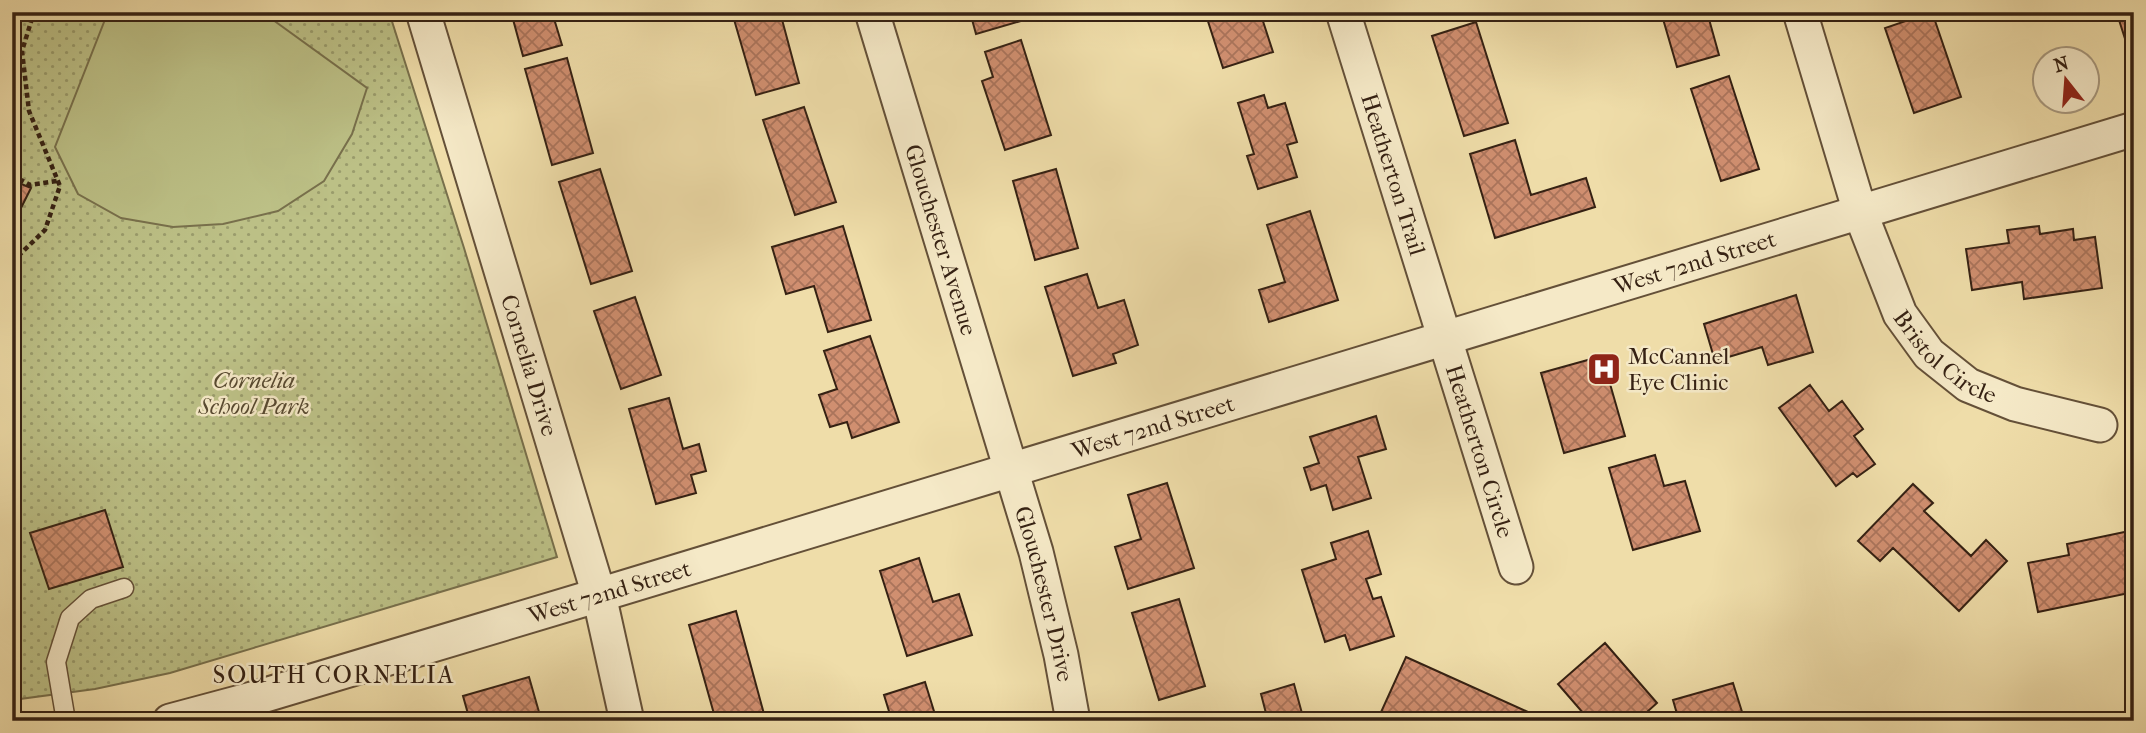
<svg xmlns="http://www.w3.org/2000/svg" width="2146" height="733" font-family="'IM FELL French Canon',serif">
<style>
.grass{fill:url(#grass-dots);stroke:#78704c;stroke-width:2}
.pitch{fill:#bcc086;stroke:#78704c;stroke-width:2}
.building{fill:url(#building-cross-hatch);stroke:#352113;stroke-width:2}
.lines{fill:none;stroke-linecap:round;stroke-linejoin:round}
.service-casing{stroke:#645038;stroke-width:21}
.minor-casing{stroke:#645038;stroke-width:37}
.path{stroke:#352113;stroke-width:4.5;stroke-dasharray:5 3.5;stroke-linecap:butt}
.service{stroke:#f5e9c7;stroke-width:18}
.minor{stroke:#f5e9c7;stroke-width:33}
.labels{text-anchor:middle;stroke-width:5;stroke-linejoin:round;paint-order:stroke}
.street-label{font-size:23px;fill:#352113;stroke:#f5e9c7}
.poi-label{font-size:23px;fill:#352113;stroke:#f5e9c7;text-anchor:start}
.park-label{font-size:23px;font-style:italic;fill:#574930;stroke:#f5e9c7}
.neighbourhood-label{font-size:24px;letter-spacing:2px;fill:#352113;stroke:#f5e9c7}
</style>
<defs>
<pattern id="grass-dots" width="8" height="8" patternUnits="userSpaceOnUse" patternTransform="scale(1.75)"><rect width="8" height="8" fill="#bcc086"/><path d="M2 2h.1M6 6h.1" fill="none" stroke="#9a9c6c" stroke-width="1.8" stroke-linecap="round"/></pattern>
<pattern id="building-cross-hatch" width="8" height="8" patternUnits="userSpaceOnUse" patternTransform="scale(1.75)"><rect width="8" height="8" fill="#d08f70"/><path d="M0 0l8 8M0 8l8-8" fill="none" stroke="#aa745b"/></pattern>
</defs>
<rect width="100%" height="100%" fill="#efdda9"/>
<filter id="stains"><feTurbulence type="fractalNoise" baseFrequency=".00286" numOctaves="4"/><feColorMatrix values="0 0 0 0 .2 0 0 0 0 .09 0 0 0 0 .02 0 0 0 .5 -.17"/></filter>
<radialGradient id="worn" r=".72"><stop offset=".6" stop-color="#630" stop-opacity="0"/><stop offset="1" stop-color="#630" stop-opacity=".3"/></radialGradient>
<path class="grass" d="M 12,12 L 389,12 L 464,248 L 557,557 L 170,673 L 95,689 L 12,700 Z"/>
<path class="pitch" d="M 108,12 L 262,12 L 367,88 L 352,134 L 324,181 L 278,211 L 223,224 L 173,227 L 121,218 L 78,194 L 55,147 Z"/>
<path class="building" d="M 496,12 L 552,12 L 562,45 L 523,56 L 511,12 L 497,16 Z
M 746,12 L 780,12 L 799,83 L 756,95 L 733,16 Z
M 970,12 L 1022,12 L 1024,20 L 976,34 Z
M 1205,12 L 1260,12 L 1273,52 L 1223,68 Z
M 1661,12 L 1707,12 L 1719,55 L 1677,67 Z
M 1932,12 L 1961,97 L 1914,113 L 1885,28 Z
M 2134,15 L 2134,43 L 2127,45 L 2119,20 Z
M 1476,22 L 1508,123 L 1464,136 L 1432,36 Z
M 1021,40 L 1051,135 L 1005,150 L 982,81 L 993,77 L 985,52 Z
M 567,58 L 593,153 L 552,165 L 525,69 Z
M 1729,76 L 1759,169 L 1721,181 L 1691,89 Z
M 1264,95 L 1268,108 L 1285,103 L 1297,142 L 1287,145 L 1297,177 L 1258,189 L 1247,156 L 1254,154 L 1238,103 Z
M 804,107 L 836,202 L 795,215 L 763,120 Z
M 1515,140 L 1531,195 L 1586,178 L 1595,207 L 1495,238 L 1470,154 Z
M 600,169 L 632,271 L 591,284 L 559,182 Z
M 1056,169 L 1078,248 L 1035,260 L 1013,181 Z
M 12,180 L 31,188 L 12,226 Z
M 1310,211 L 1338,300 L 1269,322 L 1259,290 L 1285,282 L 1267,225 Z
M 843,226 L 871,320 L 828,332 L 814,286 L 786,294 L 772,247 Z
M 2039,226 L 2040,234 L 2073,229 L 2074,240 L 2095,237 L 2102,288 L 2024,299 L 2022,282 L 1972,290 L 1966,249 L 2009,243 L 2007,230 Z
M 1087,274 L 1098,308 L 1124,300 L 1138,345 L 1113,354 L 1116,363 L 1073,376 L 1045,287 Z
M 1796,295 L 1813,352 L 1768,365 L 1762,347 L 1715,361 L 1704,324 Z
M 635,297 L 661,375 L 621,389 L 594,311 Z
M 870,336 L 899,422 L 852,438 L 847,422 L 830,427 L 819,395 L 837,389 L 824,351 Z
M 1602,356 L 1625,436 L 1564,453 L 1541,373 Z
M 1810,385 L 1829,411 L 1842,401 L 1863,429 L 1854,436 L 1875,464 L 1857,477 L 1853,473 L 1836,486 L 1779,408 Z
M 669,398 L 683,449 L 699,444 L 706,471 L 691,475 L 696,493 L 656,504 L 629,409 Z
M 1376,416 L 1386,449 L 1358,457 L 1371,498 L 1333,510 L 1326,485 L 1311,490 L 1304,468 L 1319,463 L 1310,437 Z
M 1655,455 L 1664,486 L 1685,481 L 1700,531 L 1633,550 L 1609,468 Z
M 1167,483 L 1194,568 L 1128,589 L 1115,547 L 1141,539 L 1128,495 Z
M 1913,484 L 1933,503 L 1924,511 L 1971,556 L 1986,540 L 2007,561 L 1959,611 L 1893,548 L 1880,561 L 1858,541 Z
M 105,510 L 123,567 L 49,589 L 30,533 Z
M 2134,530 L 2134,592 L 2038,612 L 2028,563 L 2069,555 L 2067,544 Z
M 1368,531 L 1381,574 L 1366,579 L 1373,599 L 1381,597 L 1394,636 L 1350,650 L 1345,635 L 1325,642 L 1302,570 L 1336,559 L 1331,543 Z
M 919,558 L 933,602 L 959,594 L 972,635 L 907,656 L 880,571 Z
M 1179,599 L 1205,686 L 1159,700 L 1132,613 Z
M 736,611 L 764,714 L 739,721 L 716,721 L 689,625 Z
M 1605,643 L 1657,703 L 1637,721 L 1590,721 L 1558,684 Z
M 1406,657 L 1528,712 L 1524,721 L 1377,721 Z
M 529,677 L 539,712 L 520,717 L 521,721 L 470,721 L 463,696 Z
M 925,682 L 937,721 L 892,721 L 884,695 Z
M 1733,683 L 1743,715 L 1722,721 L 1679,721 L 1673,700 Z
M 1294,684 L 1303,717 L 1290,721 L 1268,721 L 1261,694 Z"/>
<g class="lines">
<g class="service-casing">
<path id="service" d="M 66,721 L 56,662 L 70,618 L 91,599 L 124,588"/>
</g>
<g class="minor-casing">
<g id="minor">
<path id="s1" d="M 423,12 L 599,595 L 627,721"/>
<path id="s2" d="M 872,12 L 1036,552 L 1061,655 L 1073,721"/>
<path id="s3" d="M 1343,12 L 1516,567"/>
<path id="s4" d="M 1800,12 L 1860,212 L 1900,314 L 1929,354 L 1968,385 L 2015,404 L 2100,425"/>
<path id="s5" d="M 170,721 L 252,699 L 599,595 L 2134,129"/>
</g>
</g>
<path class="path" d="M 12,175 L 30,185 L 57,181
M 12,262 L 45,230 L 60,186 L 29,111 L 22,51 L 34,12
M 12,381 L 14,389 L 12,433
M 12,714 L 14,721"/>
<use href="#service" class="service"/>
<use href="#minor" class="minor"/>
</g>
<defs>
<g id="hospital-square" transform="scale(1.75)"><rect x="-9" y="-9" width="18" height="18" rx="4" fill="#8f2418" stroke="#f5e9c7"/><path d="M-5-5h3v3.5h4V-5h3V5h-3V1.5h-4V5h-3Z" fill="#fff"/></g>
</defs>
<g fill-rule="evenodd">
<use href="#hospital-square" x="1604" y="369"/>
</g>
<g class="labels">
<g class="street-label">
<text dy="8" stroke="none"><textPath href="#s3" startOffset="170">Heatherton Trail</textPath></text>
<text dy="8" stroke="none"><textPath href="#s2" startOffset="238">Glouchester Avenue</textPath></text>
<text dy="8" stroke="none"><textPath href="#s5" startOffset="1592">West 72nd Street</textPath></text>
<text dy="8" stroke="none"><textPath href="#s4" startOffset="382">Bristol Circle</textPath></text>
<text dy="8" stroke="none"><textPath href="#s1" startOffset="369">Cornelia Drive</textPath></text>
<text dy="8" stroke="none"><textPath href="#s5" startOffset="1026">West 72nd Street</textPath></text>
<text dy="8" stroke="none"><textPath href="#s3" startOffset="460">Heatherton Circle</textPath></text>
<text dy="8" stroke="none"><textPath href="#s5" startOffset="458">West 72nd Street</textPath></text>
<text dy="8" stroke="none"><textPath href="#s2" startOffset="607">Glouchester Drive</textPath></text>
</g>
<g class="poi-label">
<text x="1628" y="364">McCannel<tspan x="1628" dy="26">Eye Clinic</tspan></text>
</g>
<g class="park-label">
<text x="254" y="388">Cornelia<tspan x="254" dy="26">School Park</tspan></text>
</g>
<g class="neighbourhood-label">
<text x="334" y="683">SOUTH CORNELIA</text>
</g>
</g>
<rect width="2146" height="733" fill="none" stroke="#efdda9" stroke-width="42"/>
<rect x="14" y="14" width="2118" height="705" fill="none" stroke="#352113" stroke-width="3.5"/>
<rect x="21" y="21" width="2104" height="691" fill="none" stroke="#352113" stroke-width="2"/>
<g transform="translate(2066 80) rotate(343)"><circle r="33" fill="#f5e9c7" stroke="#a8997f" stroke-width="2"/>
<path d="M0-5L12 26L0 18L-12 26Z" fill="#8f2418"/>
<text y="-10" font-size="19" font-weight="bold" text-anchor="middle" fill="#352113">N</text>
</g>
<rect width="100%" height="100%" filter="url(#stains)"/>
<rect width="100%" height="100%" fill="url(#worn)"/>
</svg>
